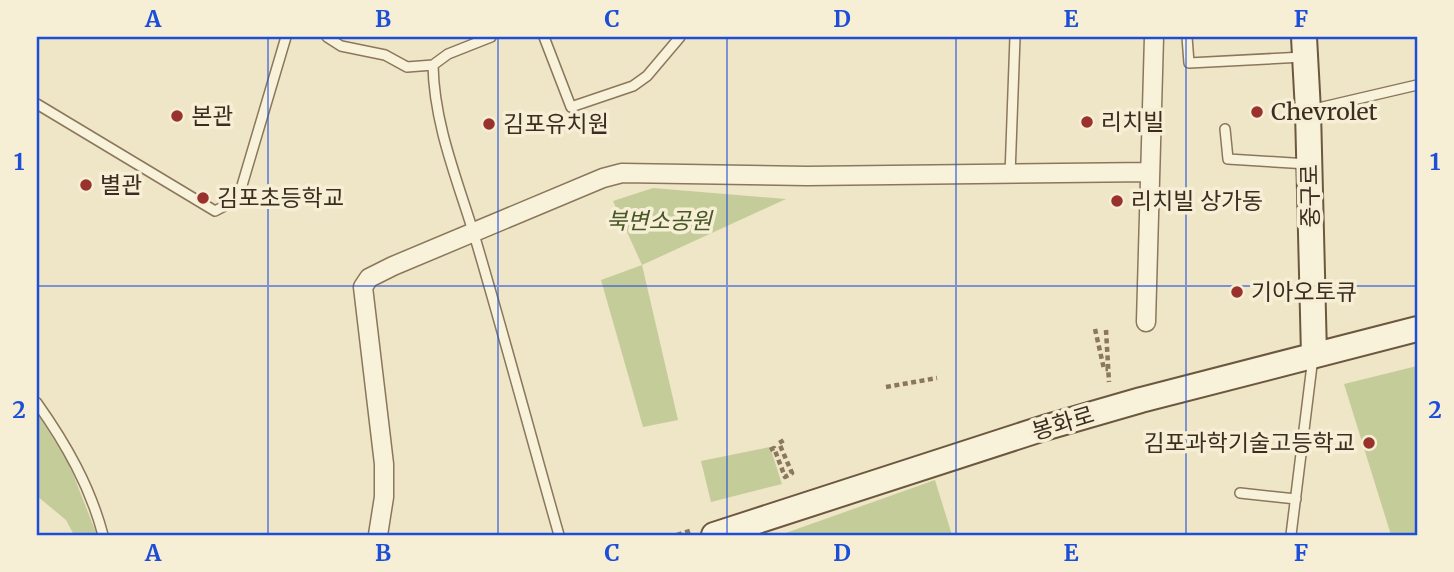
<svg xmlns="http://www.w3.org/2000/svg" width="1454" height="572" font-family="Merriweather,'Noto Sans KR',serif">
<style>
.green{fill:#c4cd9a}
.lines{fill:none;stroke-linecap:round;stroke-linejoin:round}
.lane-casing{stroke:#8a775c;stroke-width:12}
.street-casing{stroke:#8a775c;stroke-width:21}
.secondary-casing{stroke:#6c583f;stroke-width:28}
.path{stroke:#8a775c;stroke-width:4.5;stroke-dasharray:5 3.5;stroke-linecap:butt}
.lane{stroke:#f9f2da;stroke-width:9}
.street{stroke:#f9f2da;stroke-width:18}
.secondary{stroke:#f9f2da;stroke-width:24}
.grid{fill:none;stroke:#1d4ed8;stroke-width:2;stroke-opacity:0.55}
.poi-dot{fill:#99322c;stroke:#f6efd6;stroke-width:2.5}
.labels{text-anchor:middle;stroke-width:7;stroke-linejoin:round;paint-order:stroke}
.poi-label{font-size:23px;fill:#3b2e20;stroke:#f6efd6;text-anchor:start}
.street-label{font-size:23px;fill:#3b2e20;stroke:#f6efd6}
.park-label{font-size:23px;font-style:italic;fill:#485726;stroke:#f6efd6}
.neatline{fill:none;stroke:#1d4ed8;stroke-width:2.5}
.grid-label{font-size:23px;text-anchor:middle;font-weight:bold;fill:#1d4ed8}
</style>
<rect width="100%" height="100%" fill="#efe5c7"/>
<path class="green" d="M 653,188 L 786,199 L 642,265 L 678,420 L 643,427 L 601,280 L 642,265 L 613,201 Z
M 1417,366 L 1417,535 L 1391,535 L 1344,384 Z
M 37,413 L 69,464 L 97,535 L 74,535 L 66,520 L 37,496 Z
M 770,447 L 782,484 L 711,502 L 701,461 Z
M 935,480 L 952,535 L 780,535 Z"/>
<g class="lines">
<g class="lane-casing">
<path id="lane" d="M 327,37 L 341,46 L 385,55 L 407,67 L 433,65
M 491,37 L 448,54 L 433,65 C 434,126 459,184 476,241 C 505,339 531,437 559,535
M 544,37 L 571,107 L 633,86 L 647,76 L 680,37
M 1187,37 L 1189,63 L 1303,57
M 37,104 L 215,211 L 238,199 L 286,37
M 1310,110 L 1417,85
M 1225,129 L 1228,159 L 1308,164
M 1010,175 L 1015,37
M 37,403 C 66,444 90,486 103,535
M 1240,493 L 1296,499
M 1291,535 L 1313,357"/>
</g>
<g class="street-casing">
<path id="street" d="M 1146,322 L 1154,37
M 378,535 L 384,497 L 384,464 L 363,287 L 369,278 L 393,266 L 603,178 L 622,173 L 807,176 L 1149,172"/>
</g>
<g class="secondary-casing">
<path id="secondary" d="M 1304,37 L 1308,111 L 1314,355
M 714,535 L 1044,428 L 1141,400 L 1417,329"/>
</g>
<path class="path" d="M 1095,329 L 1104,369 L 1108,369
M 1106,330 L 1109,382
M 886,387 L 937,378
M 770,450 L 774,448 L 785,477 L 792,473 L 779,443 L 786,439
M 677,535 L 693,530"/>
<use href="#lane" class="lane"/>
<use href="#street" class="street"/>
<use href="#secondary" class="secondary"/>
</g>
<path class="grid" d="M 268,37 L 268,535M 498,37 L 498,535M 727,37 L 727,535M 956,37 L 956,535M 1186,37 L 1186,535M 37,286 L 1417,286"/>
<g class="poi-dot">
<circle cx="1257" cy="112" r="7"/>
<circle cx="177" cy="116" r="7"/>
<circle cx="1087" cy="122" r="7"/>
<circle cx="489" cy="124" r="7"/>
<circle cx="86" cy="185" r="7"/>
<circle cx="203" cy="198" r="7"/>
<circle cx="1117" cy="201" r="7"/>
<circle cx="1237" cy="292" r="7"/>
<circle cx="1369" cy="443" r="7"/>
</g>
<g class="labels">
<g class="poi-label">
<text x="1271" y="120">Chevrolet</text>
<text x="191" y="124">본관</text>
<text x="1101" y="130">리치빌</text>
<text x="503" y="132">김포유치원</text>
<text x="100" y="193">별관</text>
<text x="217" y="206">김포초등학교</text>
<text x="1131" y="209">리치빌 상가동</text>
<text x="1251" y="300">기아오토큐</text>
<text x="1355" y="451" text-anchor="end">김포과학기술고등학교</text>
</g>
<g class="street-label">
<text transform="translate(1310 196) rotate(-91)" y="8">중구로</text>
<text transform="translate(1063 423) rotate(-17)" y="8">봉화로</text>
</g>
<g class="park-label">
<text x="659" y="229">북변소공원</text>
</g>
</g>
<rect width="1454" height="572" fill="none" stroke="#f6efd6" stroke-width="77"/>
<rect x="38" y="38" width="1378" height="496" class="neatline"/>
<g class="grid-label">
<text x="153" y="27">A</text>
<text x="383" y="27">B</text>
<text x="612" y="27">C</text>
<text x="842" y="27">D</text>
<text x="1071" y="27">E</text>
<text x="1301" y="27">F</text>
<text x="19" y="170">1</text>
<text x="1435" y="170">1</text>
<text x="19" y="418">2</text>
<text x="1435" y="418">2</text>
<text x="153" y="561">A</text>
<text x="383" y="561">B</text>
<text x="612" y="561">C</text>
<text x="842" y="561">D</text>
<text x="1071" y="561">E</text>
<text x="1301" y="561">F</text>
</g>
</svg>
